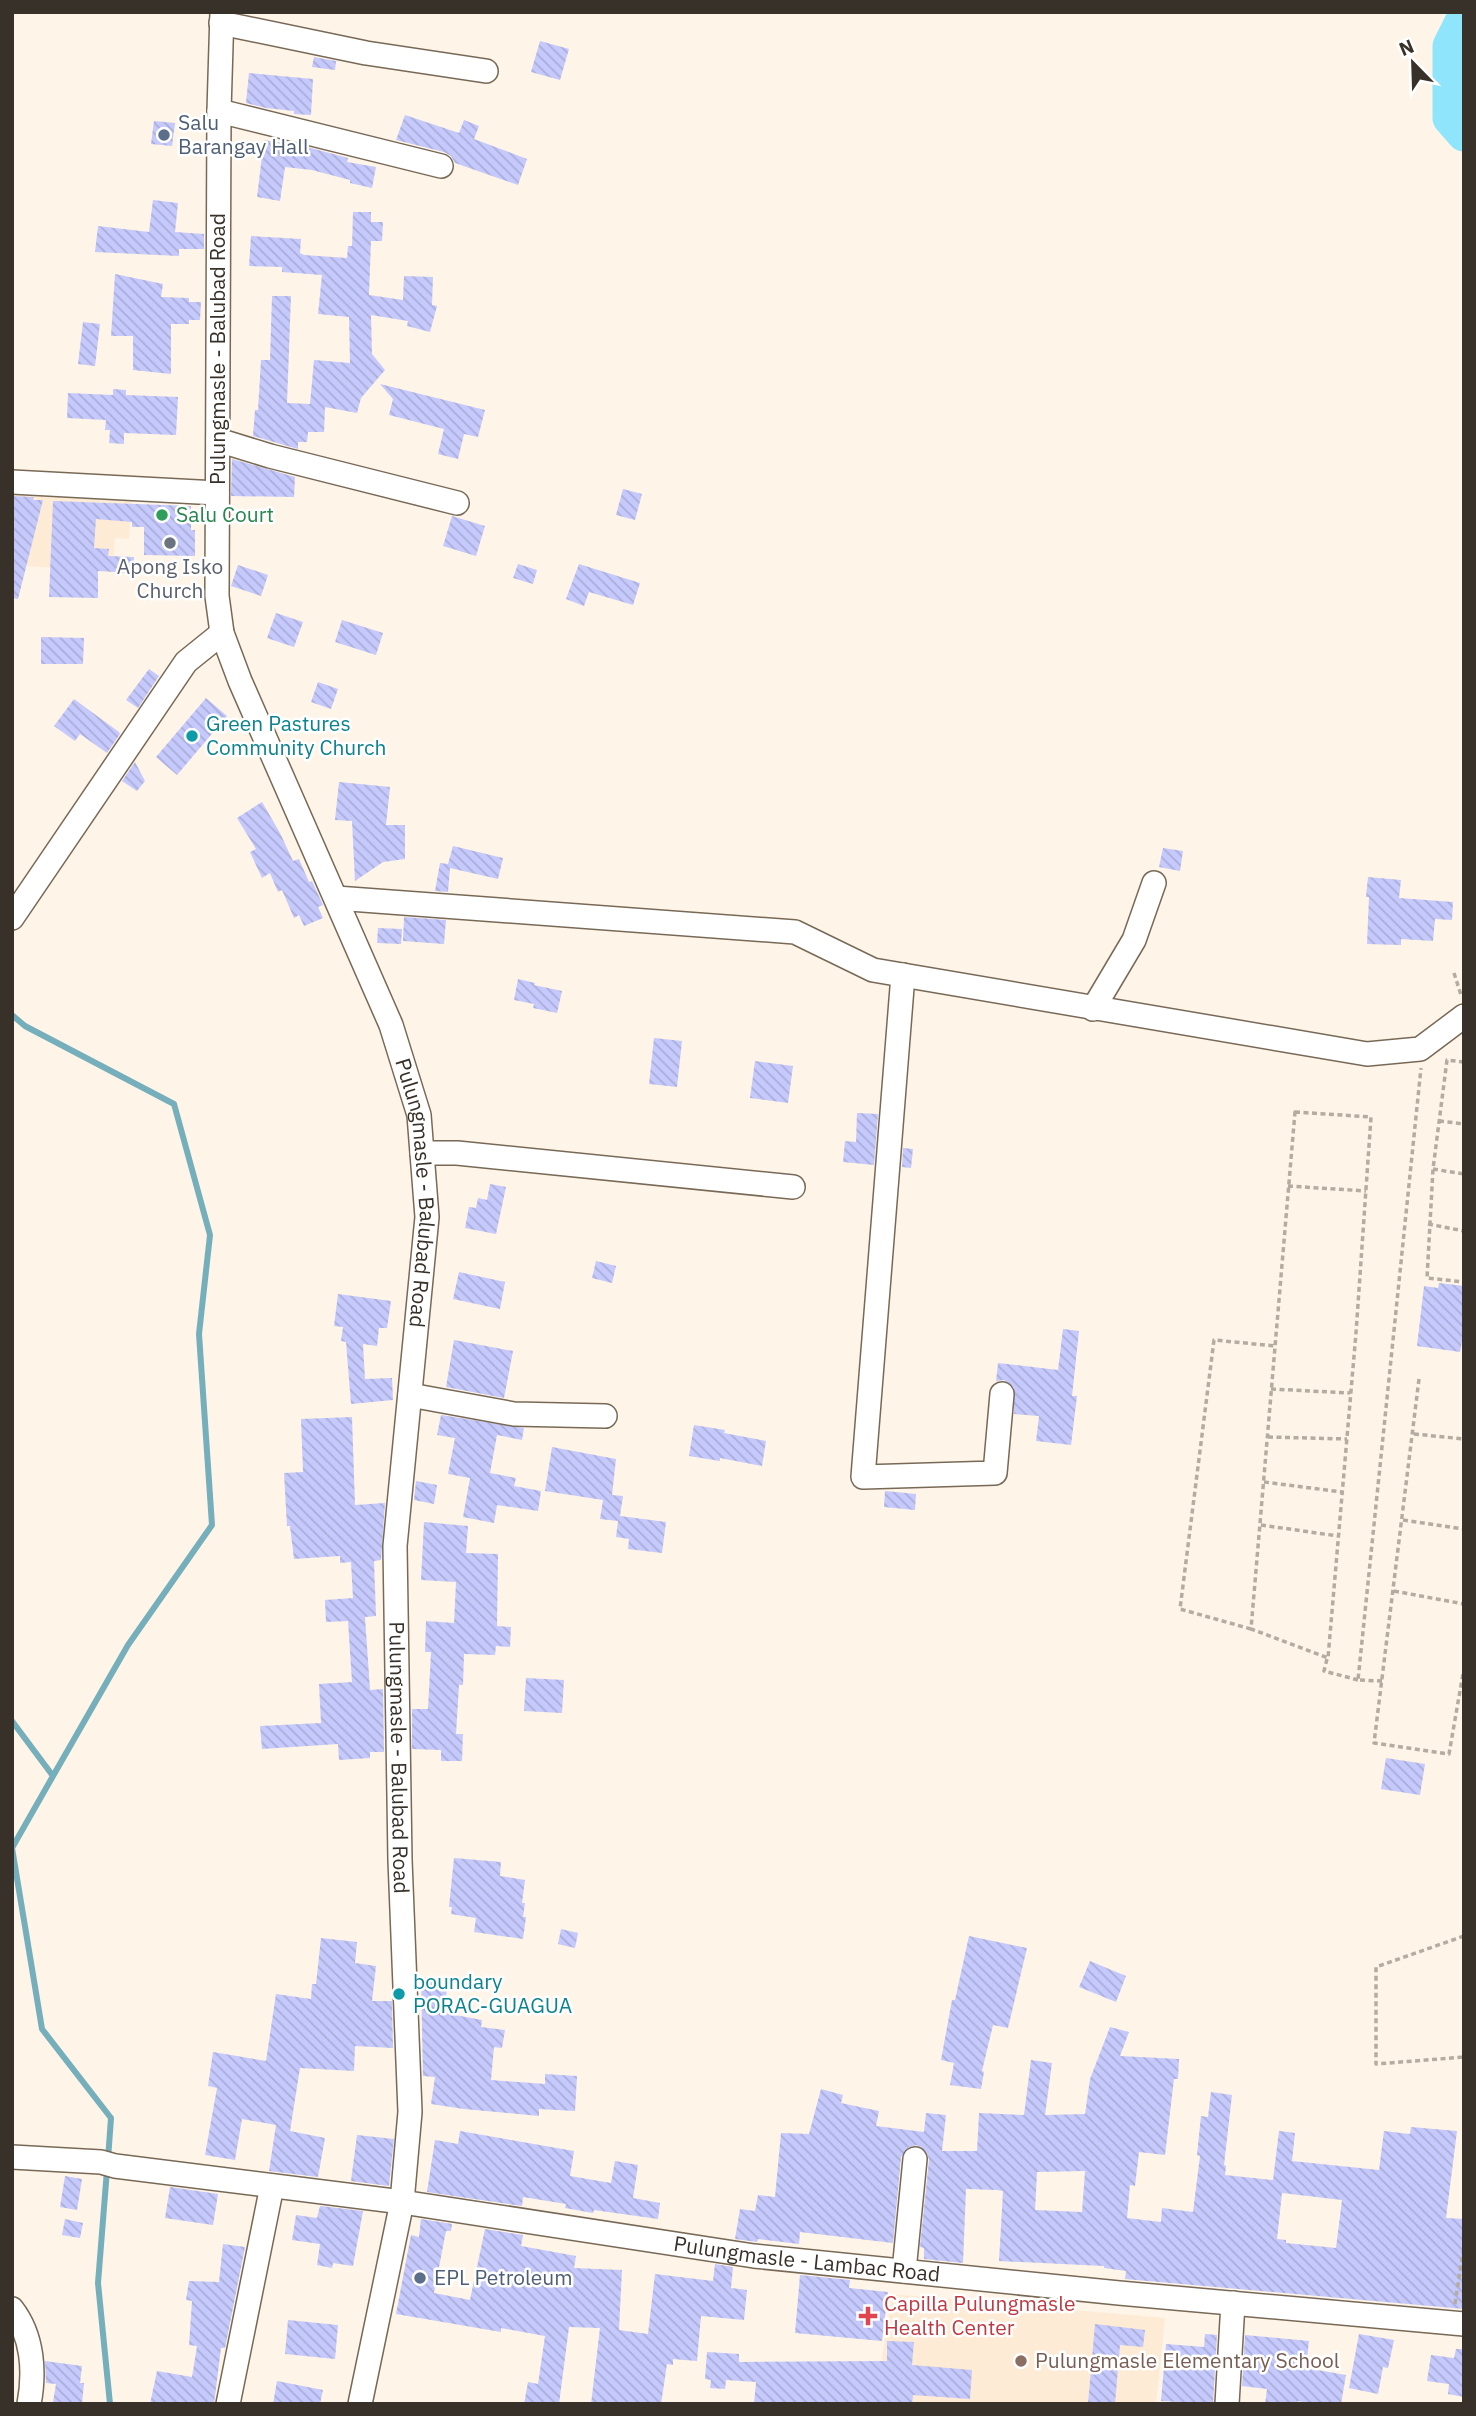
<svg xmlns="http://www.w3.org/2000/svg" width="1476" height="2416" font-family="'IBM Plex Sans',sans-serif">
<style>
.built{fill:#fdebd5}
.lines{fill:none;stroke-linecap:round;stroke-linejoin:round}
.stream{stroke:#75afbc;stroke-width:6}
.river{stroke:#8fe5fb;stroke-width:35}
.building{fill:url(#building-back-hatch);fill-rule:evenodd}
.minor-casing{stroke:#786957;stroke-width:26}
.path{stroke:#b5aca1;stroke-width:3.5;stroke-dasharray:5 3.5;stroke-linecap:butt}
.minor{stroke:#fff;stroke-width:23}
.service-dot{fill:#5c6f8a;stroke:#fff;stroke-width:2.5}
.leisure-dot{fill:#2e9e5b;stroke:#fff;stroke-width:2.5}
.worship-dot{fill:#6b7280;stroke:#fff;stroke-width:2.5}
.culture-dot{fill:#0f9aa8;stroke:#fff;stroke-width:2.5}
.health-dot{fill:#e0444e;stroke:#fff;stroke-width:2.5}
.education-dot{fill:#8d6e63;stroke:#fff;stroke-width:2.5}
.labels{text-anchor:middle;stroke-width:5;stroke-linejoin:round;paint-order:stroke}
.service-label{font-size:21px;fill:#4e5e75;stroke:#fff;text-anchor:start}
.street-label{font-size:21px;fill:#383129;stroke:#fff}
.leisure-label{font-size:21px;fill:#27864d;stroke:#fff;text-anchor:start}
.worship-label{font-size:21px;fill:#5b616d;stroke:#fff}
.culture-label{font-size:21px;fill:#0d838f;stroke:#fff;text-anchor:start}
.health-label{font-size:21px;fill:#be3a42;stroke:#fff;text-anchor:start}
.education-label{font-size:21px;fill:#785e54;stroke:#fff;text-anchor:start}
</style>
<defs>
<pattern id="building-back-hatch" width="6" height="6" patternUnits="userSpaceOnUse" patternTransform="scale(1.75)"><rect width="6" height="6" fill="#c5c9fc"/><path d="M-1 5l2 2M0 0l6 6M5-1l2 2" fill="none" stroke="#aaadd8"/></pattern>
</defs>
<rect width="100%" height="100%" fill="#fef4e7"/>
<path class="built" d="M 12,491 L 132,499 L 129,539 L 115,538 L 112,572 L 12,565 Z
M 892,2294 L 1165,2318 L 1156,2404 L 875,2404 Z"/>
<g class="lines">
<path class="stream" d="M 12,1015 L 25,1026 L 174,1104 L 210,1235 L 199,1334 L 212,1525 L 128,1645 L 53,1776
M 12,1721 L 53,1776 L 12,1848 L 42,2029 L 111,2118 L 108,2159
M 107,2170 L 98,2283 L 110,2404"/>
<path class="river" d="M 1464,18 L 1450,46 L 1450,118 L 1464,134"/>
</g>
<path class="building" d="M 540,41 L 569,49 L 560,80 L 531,72 Z
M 314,57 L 336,61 L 335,70 L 312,67 Z
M 249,73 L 313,79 L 311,115 L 294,114 L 294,111 L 266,108 L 246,103 Z
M 405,115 L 459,133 L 464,120 L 479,126 L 474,139 L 527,159 L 518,185 L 455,163 L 451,156 L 444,152 L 396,140 Z
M 154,121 L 175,123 L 172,146 L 151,144 Z
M 264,140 L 307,147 L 348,158 L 347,162 L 376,167 L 372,188 L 350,183 L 350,180 L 312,170 L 285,167 L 280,201 L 257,197 Z
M 153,200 L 178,203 L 175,232 L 204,234 L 204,249 L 179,249 L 179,256 L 95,252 L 98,226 L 149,232 Z
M 353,212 L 371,212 L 371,222 L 383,222 L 382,241 L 371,241 L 369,295 L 403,300 L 404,276 L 433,277 L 432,305 L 437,306 L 430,332 L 407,326 L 408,321 L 371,315 L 372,354 L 385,370 L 361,398 L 357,413 L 325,407 L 324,432 L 308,432 L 307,442 L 298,442 L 298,449 L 253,436 L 255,410 L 258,410 L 261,360 L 270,360 L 272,296 L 291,296 L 287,403 L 310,404 L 314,360 L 350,363 L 349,317 L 318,314 L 322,275 L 282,272 L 282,267 L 249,266 L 251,236 L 301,239 L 300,253 L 304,255 L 347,258 L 348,246 L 352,246 Z
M 115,274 L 163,284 L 161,297 L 189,298 L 189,302 L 201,302 L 200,320 L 189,320 L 189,324 L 171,324 L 171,374 L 133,370 L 133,336 L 111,336 Z
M 83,322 L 100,324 L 95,366 L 78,364 Z
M 380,384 L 485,410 L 478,437 L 464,434 L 458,459 L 438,454 L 444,429 L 389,415 L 393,399 Z
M 113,389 L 126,390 L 126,395 L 178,397 L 176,435 L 124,433 L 124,444 L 109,443 L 110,430 L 105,430 L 106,420 L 67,418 L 68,393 L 113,395 Z
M 232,459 L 295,477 L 294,497 L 231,496 Z
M 623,489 L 642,494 L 635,520 L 616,515 Z
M 12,496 L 34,497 L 33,500 L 43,500 L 18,599 L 12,598 Z
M 53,501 L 191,506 L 191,530 L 195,530 L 195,556 L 144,555 L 144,527 L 132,527 L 132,522 L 96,519 L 94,548 L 109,549 L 108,556 L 134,557 L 133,573 L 98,571 L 98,598 L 49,597 Z
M 452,516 L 485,526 L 476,556 L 443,546 Z
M 518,564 L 537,570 L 533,584 L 513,578 Z
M 579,564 L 640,583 L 633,605 L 589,592 L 584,606 L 566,599 Z
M 238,565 L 268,575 L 261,596 L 231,586 Z
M 276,613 L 303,622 L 294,647 L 267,638 Z
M 342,620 L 383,633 L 376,655 L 335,642 Z
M 41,637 L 84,638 L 83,664 L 41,664 Z
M 149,669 L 159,676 L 138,708 L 126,700 Z
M 318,682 L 338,689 L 331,709 L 311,702 Z
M 206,698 L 227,716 L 177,775 L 156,757 Z
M 74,699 L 119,732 L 120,734 L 107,753 L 80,734 L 75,741 L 54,726 Z
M 135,762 L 145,781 L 137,791 L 122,781 Z
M 339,782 L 390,787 L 386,825 L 405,825 L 405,859 L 383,862 L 355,881 L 352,821 L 335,820 Z
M 262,802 L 280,833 L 293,861 L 299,859 L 309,882 L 312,881 L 323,905 L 318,907 L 323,918 L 304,926 L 299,915 L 294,918 L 282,890 L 278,892 L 270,873 L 262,878 L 250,852 L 256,849 L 237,818 Z
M 453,846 L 503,858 L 498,879 L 450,868 L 448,892 L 435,891 L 440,863 L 448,864 Z
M 1163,848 L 1183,851 L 1180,871 L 1159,867 Z
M 1368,877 L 1401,880 L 1399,898 L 1453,902 L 1452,920 L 1435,919 L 1433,941 L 1401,939 L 1401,945 L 1367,944 L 1369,897 L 1366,897 Z
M 404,917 L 446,920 L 444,944 L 403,941 Z
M 378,928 L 402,929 L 401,944 L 377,943 Z
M 518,979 L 535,983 L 534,985 L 562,991 L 557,1013 L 533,1008 L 534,1004 L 514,1000 Z
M 654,1038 L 682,1041 L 677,1087 L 649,1084 Z
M 755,1061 L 793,1066 L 788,1103 L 750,1098 Z
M 857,1113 L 878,1114 L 874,1165 L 843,1162 L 845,1141 L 856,1142 Z
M 903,1148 L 913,1149 L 911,1168 L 902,1167 Z
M 490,1184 L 506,1187 L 496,1234 L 465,1228 L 469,1207 L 476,1208 L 478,1198 L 487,1200 Z
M 596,1261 L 616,1266 L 612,1283 L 592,1278 Z
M 459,1272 L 505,1282 L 500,1309 L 453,1299 Z
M 1439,1283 L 1464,1286 L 1464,1331 L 1460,1352 L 1417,1346 L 1424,1286 L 1438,1288 Z
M 338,1294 L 391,1301 L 387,1328 L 379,1328 L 377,1346 L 363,1344 L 365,1379 L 392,1378 L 393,1400 L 351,1404 L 346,1342 L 341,1341 L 343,1327 L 334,1326 Z
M 1063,1329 L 1079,1331 L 1072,1396 L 1077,1396 L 1071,1445 L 1036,1441 L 1039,1416 L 1014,1414 L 1014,1388 L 1004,1380 L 996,1381 L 998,1363 L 1058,1370 Z
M 454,1340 L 513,1351 L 504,1398 L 446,1387 Z
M 441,1415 L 524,1428 L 522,1440 L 497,1435 L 490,1473 L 516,1478 L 514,1486 L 541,1491 L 538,1511 L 497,1505 L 494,1523 L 463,1517 L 470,1478 L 448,1474 L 455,1438 L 437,1435 Z
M 352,1417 L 355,1505 L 385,1503 L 381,1560 L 374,1561 L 376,1616 L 365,1617 L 370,1690 L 383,1689 L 384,1752 L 370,1752 L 370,1758 L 339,1760 L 338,1744 L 262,1749 L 260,1726 L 321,1723 L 319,1684 L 352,1682 L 348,1621 L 326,1622 L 325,1600 L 353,1598 L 351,1562 L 340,1563 L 340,1556 L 294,1559 L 290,1526 L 287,1526 L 284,1473 L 303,1472 L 301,1419 Z
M 694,1425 L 725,1430 L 724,1433 L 766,1441 L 762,1466 L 720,1458 L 720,1461 L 689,1456 Z
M 552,1447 L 616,1459 L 612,1495 L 623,1496 L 620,1516 L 666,1522 L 662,1553 L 628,1549 L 629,1539 L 616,1537 L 618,1521 L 600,1519 L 603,1500 L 545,1491 Z
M 416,1481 L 437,1485 L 434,1504 L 414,1500 Z
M 885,1491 L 916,1494 L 915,1510 L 884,1507 Z
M 424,1522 L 468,1526 L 466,1553 L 498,1554 L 497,1626 L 511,1627 L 510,1647 L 496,1646 L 495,1655 L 464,1654 L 463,1685 L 459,1685 L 456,1734 L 463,1734 L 462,1761 L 441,1761 L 441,1750 L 412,1749 L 412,1709 L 428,1709 L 431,1652 L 425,1652 L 426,1621 L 454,1623 L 456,1582 L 421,1580 Z
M 526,1678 L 564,1680 L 562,1713 L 524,1711 Z
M 1386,1758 L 1425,1764 L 1420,1795 L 1381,1789 Z
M 454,1858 L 501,1862 L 500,1876 L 525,1880 L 522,1903 L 525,1903 L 523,1917 L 526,1917 L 523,1939 L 474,1932 L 476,1918 L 451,1914 L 452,1907 L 449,1907 Z
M 561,1929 L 578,1933 L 575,1948 L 558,1944 Z
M 969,1936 L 1027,1948 L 1008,2028 L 993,2025 L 982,2071 L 984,2072 L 981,2089 L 950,2085 L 954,2063 L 941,2060 L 952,2000 L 955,2000 Z
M 321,1938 L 357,1942 L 355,1963 L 376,1966 L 372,2001 L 392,2001 L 393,2048 L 355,2046 L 354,2071 L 300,2068 L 290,2131 L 325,2138 L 318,2177 L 269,2171 L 276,2125 L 242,2119 L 235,2160 L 205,2155 L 217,2088 L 208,2086 L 213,2052 L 266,2061 L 276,1994 L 311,1999 L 312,1984 L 316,1984 Z
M 1090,1961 L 1126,1976 L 1116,2002 L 1079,1987 Z
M 421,1977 L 448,1981 L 444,2013 L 482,2020 L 481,2027 L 505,2030 L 502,2048 L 494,2047 L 491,2080 L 545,2084 L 545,2074 L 577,2076 L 575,2111 L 539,2109 L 539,2116 L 464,2109 L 431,2104 L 435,2077 L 423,2076 Z
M 1110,2027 L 1129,2032 L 1120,2056 L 1179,2059 L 1178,2079 L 1174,2079 L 1165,2155 L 1139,2152 L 1135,2186 L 1130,2185 L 1127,2218 L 1161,2222 L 1162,2208 L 1193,2212 L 1200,2156 L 1197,2155 L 1201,2116 L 1208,2117 L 1211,2092 L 1232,2095 L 1224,2165 L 1226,2166 L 1225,2175 L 1273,2180 L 1279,2131 L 1295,2133 L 1292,2161 L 1379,2170 L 1384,2131 L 1410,2134 L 1411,2127 L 1457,2131 L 1446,2218 L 1464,2219 L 1464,2309 L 1125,2279 L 1126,2271 L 1104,2268 L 1104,2266 L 999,2261 L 1003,2191 L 997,2190 L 966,2189 L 963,2263 L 924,2259 L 924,2248 L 920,2247 L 929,2160 L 927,2153 L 917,2145 L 909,2147 L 901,2157 L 893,2243 L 800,2232 L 799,2244 L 758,2239 L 757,2242 L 735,2239 L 740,2209 L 755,2211 L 758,2195 L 775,2197 L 781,2133 L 809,2134 L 821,2089 L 843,2095 L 841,2103 L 879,2111 L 876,2126 L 924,2132 L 926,2113 L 946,2115 L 942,2151 L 977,2151 L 979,2113 L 1024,2115 L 1031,2060 L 1052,2063 L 1045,2115 L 1085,2114 L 1090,2079 ZM 1085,2171 L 1082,2212 L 1035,2210 L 1037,2172 ZM 1282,2193 L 1342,2200 L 1336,2248 L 1286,2243 L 1286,2240 L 1277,2239 Z
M 460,2131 L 574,2151 L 570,2176 L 611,2183 L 615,2161 L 638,2165 L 633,2198 L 660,2203 L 658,2219 L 594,2210 L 593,2213 L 565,2208 L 566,2204 L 523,2197 L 522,2206 L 427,2192 L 435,2140 L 458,2144 Z
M 357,2135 L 394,2139 L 389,2186 L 351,2181 Z
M 65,2176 L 82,2179 L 77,2210 L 60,2207 Z
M 170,2187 L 218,2194 L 213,2225 L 165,2218 Z
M 320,2206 L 363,2211 L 353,2266 L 333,2263 L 332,2268 L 317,2265 L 320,2244 L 292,2240 L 296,2215 L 317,2218 Z
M 65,2219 L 83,2223 L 80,2238 L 62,2235 Z
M 421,2219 L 452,2224 L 451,2231 L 446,2231 L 434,2293 L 470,2300 L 485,2229 L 523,2235 L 521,2246 L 576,2256 L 574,2268 L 622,2270 L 619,2330 L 648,2334 L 655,2274 L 713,2281 L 715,2264 L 733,2267 L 731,2288 L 747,2290 L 744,2320 L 701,2316 L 697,2361 L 673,2359 L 673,2365 L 667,2364 L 661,2404 L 591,2404 L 600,2328 L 569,2327 L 559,2404 L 524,2404 L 528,2382 L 538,2384 L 545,2336 L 501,2328 L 501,2332 L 396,2314 L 411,2235 L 419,2237 Z
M 223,2244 L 245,2247 L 225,2348 L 221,2348 L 214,2404 L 150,2404 L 157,2371 L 192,2377 L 197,2346 L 189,2345 L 192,2301 L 186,2300 L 189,2281 L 219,2282 Z
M 800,2275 L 850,2280 L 849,2288 L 888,2292 L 882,2341 L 795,2333 Z
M 288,2320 L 338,2325 L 335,2359 L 285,2354 Z
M 1095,2324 L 1145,2330 L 1143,2347 L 1120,2345 L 1115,2404 L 1088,2404 Z
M 1205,2334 L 1217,2335 L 1213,2404 L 1161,2401 L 1166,2344 L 1204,2347 Z
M 1359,2334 L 1394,2340 L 1388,2368 L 1383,2367 L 1378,2394 L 1349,2388 Z
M 1245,2335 L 1309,2341 L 1306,2368 L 1346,2375 L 1341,2404 L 1314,2404 L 1298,2401 L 1297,2404 L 1265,2404 L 1267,2389 L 1242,2386 Z
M 887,2341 L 914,2342 L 912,2365 L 972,2370 L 970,2399 L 913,2395 L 912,2404 L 754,2404 L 756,2382 L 726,2380 L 725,2389 L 710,2388 L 711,2380 L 705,2379 L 707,2352 L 739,2354 L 739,2362 L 887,2361 Z
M 1456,2349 L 1464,2349 L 1464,2397 L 1448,2394 L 1449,2384 L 1427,2381 L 1431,2355 L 1454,2358 Z
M 45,2361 L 82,2366 L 80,2383 L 84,2383 L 82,2404 L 53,2402 L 56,2384 L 46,2383 Z
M 277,2381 L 323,2390 L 320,2404 L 273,2404 Z"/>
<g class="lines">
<g class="minor-casing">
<g id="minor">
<path id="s1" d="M 222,12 L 219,111 L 217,596 L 222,633 L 240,681 L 391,1025 L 419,1115 L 427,1217 L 395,1546 L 400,1860 L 410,2112 L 402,2202 L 360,2404"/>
<path d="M 221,23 L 366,53 L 486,71"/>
<path d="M 219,111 L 441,166"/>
<path d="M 218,440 L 270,456 L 457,503"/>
<path d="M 12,482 L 217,493"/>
<path d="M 336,898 L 795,932 L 873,970 L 1367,1054 L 1420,1049 L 1464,1016"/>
<path d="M 12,918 L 186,662 L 222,633"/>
<path d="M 903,975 L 863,1477 L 995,1473 L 1002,1394"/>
<path d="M 1093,1009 L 1134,940 L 1154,883"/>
<path d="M 422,1153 L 457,1153 L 793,1187"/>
<path d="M 410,1395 L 514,1414 L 605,1416"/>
<path id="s2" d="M 12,2157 L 101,2162 L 115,2166 L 402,2202 L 754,2256 L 1119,2293 L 1464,2324"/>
<path d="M 904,2271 L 915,2159"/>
<path d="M 12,2309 C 33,2336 35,2372 29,2404"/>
<path d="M 228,2404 L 272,2186"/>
<path d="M 1227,2404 L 1233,2303"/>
</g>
</g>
<path class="path" d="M 1454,973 L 1461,995
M 1464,1062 L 1447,1060 L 1433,1169 L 1427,1278 L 1464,1282
M 1295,1112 L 1371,1117 L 1356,1333 L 1328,1658 L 1251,1629 Z
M 1439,1121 L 1464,1124
M 1433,1169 L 1464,1174
M 1288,1186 L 1366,1191
M 1428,1224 L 1464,1231
M 1419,1379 L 1374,1743 L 1449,1754 L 1464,1668
M 1271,1389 L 1350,1393
M 1414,1434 L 1464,1439
M 1268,1437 L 1347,1439
M 1264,1482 L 1342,1492
M 1403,1520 L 1464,1529
M 1261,1525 L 1338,1536
M 1394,1591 L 1464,1604
M 1251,1629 L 1180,1609 L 1214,1340 L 1275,1346
M 1327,1659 L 1324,1671 L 1358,1680
M 1382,1681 L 1358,1680 L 1421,1068
M 1464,1936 L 1376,1967 L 1376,2064 L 1464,2057
M 1455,2304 L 1464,2246"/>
<use href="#minor" class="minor"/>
</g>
<g class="service-dot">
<circle cx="164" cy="135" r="7"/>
<circle cx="420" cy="2278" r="7"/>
</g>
<circle class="leisure-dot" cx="162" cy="515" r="7"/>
<circle class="worship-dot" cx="170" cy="543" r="7"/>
<g class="culture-dot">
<circle cx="192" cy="736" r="7"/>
<circle cx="399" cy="1994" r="7"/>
</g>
<path class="health-dot" d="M864.5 2305.5h7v7h7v7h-7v7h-7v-7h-7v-7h7z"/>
<circle class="education-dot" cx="1021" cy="2361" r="7"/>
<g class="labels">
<g class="service-label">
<text x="178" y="130">Salu<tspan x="178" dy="24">Barangay Hall</tspan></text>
<text x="434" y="2285">EPL Petroleum</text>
</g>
<g class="street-label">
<text transform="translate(218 349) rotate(-90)" y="7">Pulungmasle - Balubad Road</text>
<text dy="7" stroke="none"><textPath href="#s1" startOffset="1220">Pulungmasle - Balubad Road</textPath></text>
<text dy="7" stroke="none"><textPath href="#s1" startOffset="1787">Pulungmasle - Balubad Road</textPath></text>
<text dy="7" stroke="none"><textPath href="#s2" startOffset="802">Pulungmasle - Lambac Road</textPath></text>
</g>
<g class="leisure-label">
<text x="176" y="522">Salu Court</text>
</g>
<g class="worship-label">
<text x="170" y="574">Apong Isko<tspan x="170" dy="24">Church</tspan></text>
</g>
<g class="culture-label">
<text x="206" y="731">Green Pastures<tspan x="206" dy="24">Community Church</tspan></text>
<text x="413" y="1989">boundary<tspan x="413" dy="24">PORAC-GUAGUA</tspan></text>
</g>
<g class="health-label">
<text x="884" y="2311">Capilla Pulungmasle<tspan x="884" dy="24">Health Center</tspan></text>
</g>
<g class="education-label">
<text x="1035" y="2368">Pulungmasle Elementary School</text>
</g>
</g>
<rect width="1476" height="2416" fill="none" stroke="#383129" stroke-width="28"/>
<g transform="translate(1413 63) rotate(337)" stroke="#ffffff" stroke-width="5" paint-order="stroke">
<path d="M0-5L12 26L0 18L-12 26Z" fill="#383129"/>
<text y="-10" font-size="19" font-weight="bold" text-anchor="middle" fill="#383129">N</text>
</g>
</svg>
